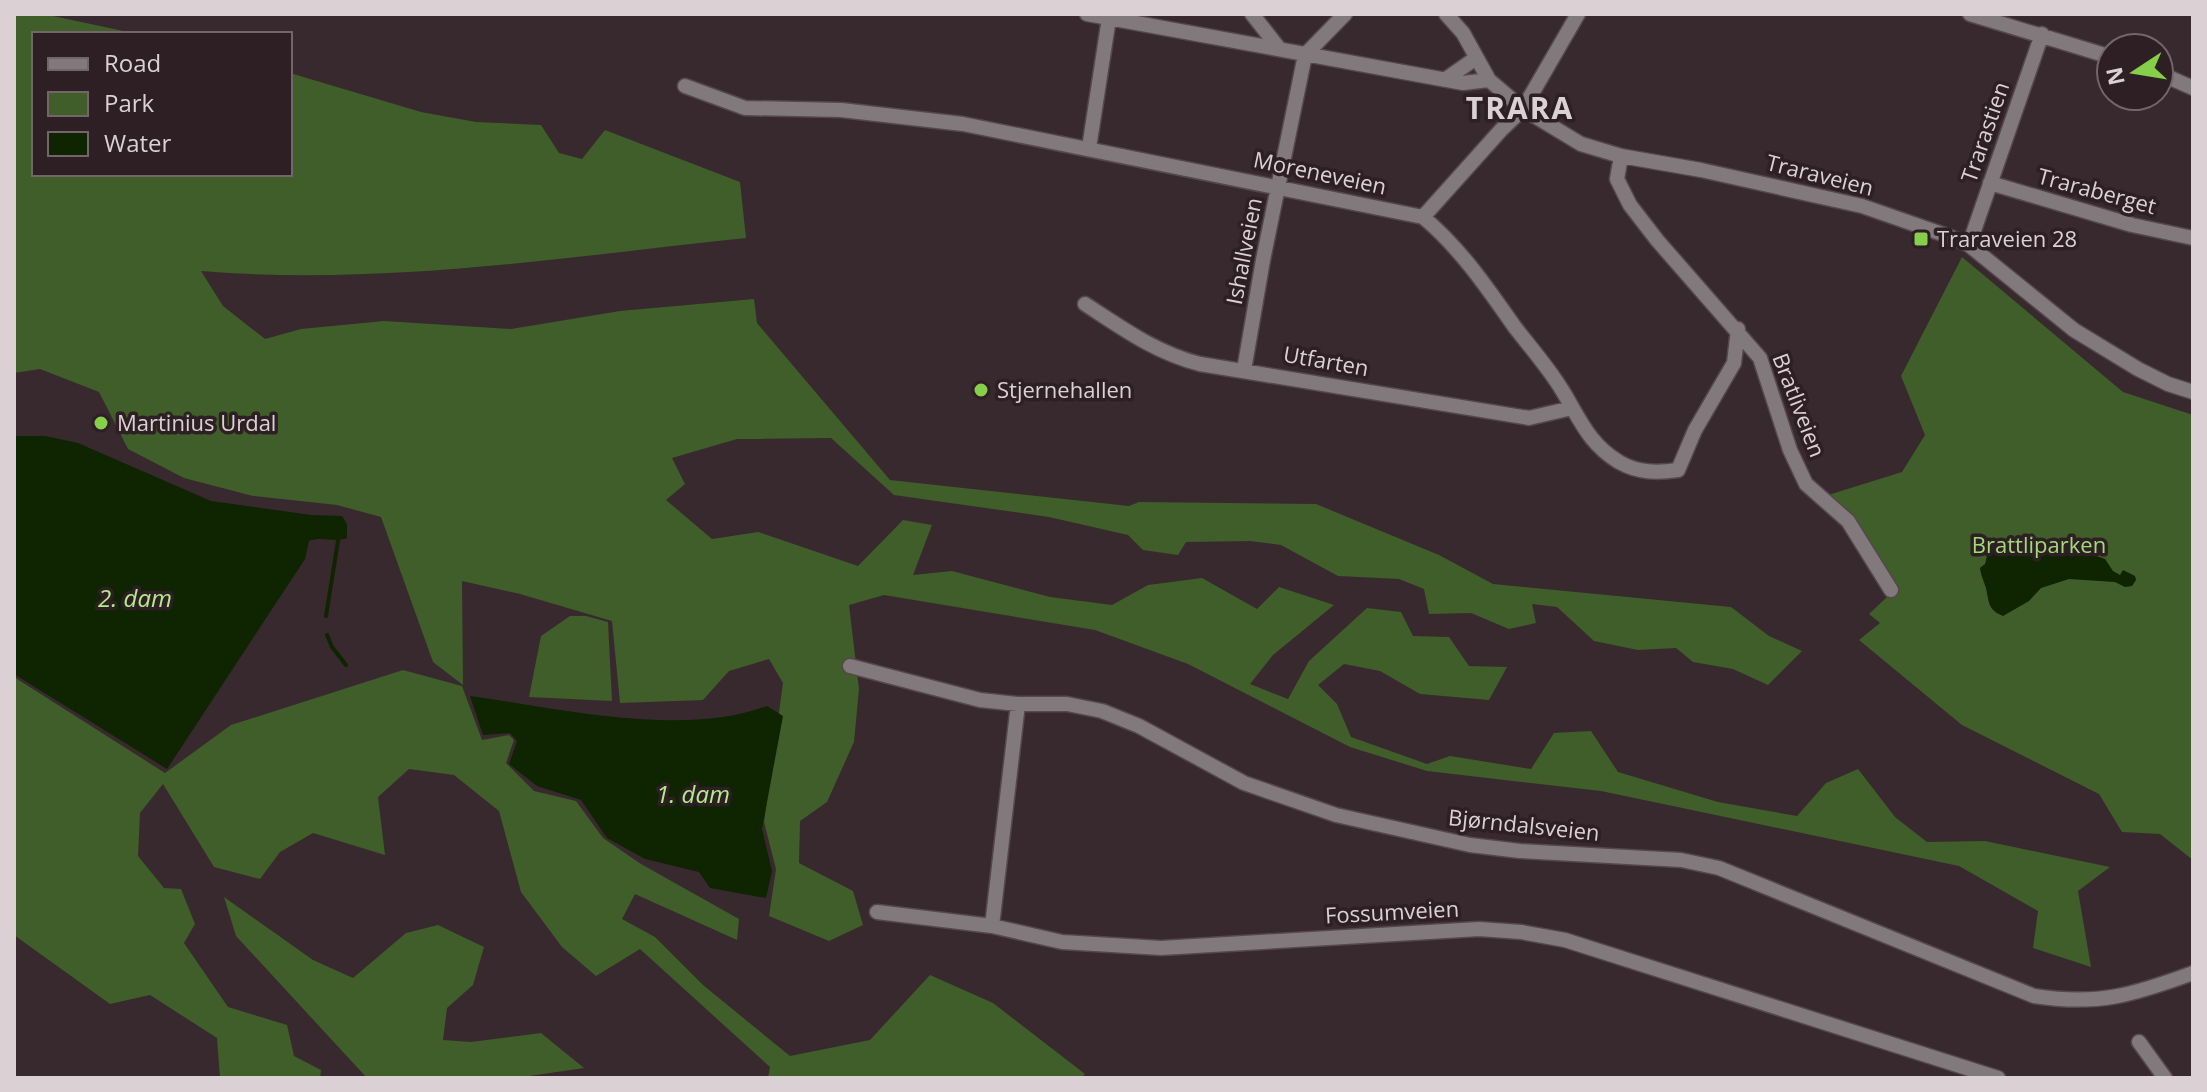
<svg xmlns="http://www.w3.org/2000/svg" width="2207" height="1092" font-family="'Open Sans',sans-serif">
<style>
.green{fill:#3f5e29}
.water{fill:#0f2400}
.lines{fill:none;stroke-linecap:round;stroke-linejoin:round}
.stream{stroke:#0f2400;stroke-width:4}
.minor-casing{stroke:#55474c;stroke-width:17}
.minor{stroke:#82797c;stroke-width:14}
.poi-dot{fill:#86cf4b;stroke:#2e1f24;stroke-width:3}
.labels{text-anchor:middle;stroke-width:7;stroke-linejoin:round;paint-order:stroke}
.street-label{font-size:22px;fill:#dbd1d4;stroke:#2e1f24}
.poi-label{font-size:22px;fill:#dbd1d4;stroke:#2e1f24;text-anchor:start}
.park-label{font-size:22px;fill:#a1db78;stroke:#2e1f24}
.water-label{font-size:24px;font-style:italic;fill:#b1ed89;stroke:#2e1f24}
.district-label{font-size:30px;font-weight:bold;letter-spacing:2px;fill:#dbd1d4;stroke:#2e1f24}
</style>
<rect width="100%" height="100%" fill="#38292e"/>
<path class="green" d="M 14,14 L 44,14 L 137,34 L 34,34 L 34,174 L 290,174 L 290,73 L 421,112 L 476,122 L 541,125 L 559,153 L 582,159 L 605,130 L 740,182 L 746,238 C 565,257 384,286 201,271 L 223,306 L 265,339 L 301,329 L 384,321 L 511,329 L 620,311 L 754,299 L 757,323 L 890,480 L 1129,506 L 1139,502 L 1316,504 L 1439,555 L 1493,584 L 1731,607 L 1769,636 L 1802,651 L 1768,685 L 1733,669 L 1693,662 L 1676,648 L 1638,650 L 1594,641 L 1557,607 L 1532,604 L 1536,623 L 1509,629 L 1471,613 L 1429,614 L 1424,589 L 1399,579 L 1338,576 L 1281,545 L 1250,541 L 1186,542 L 1178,555 L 1143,550 L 1128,535 L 1049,517 L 894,495 L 831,438 L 737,439 L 672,458 L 685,484 L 666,500 L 712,539 L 758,532 L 858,566 L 903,520 L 932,525 L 913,575 L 952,571 L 1050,597 L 1112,605 L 1148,585 L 1202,578 L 1257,609 L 1279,587 L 1334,605 L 1273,655 L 1250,684 L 1288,699 L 1309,661 L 1367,608 L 1401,612 L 1413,636 L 1449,637 L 1469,666 L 1507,667 L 1489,700 L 1420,694 L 1380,671 L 1344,664 L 1318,685 L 1337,704 L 1351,737 L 1427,764 L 1450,756 L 1531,769 L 1554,733 L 1591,731 L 1618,772 L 1718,802 L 1797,816 L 1826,783 L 1858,769 L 1895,817 L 1927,842 L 1985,841 L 2110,867 L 2078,891 L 2091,967 L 2033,948 L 2038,911 L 1959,866 L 1601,791 L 1427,771 L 1350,747 L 1188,664 L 1095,630 L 884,595 L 849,605 L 859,689 L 854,742 L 827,802 L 800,821 L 799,863 L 853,891 L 863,925 L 829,941 L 769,916 L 776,869 L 764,822 L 783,683 L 769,659 L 729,671 L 703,700 L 620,703 L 612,621 L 520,594 L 462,581 L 463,685 L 433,662 L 381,517 L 337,505 L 253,496 L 184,478 L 128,449 L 99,392 L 40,369 L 14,373 Z
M 1962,257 L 2123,392 L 2193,415 L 2193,860 L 2160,834 L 2122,832 L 2099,794 L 1962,725 L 1859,640 L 1880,623 L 1869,614 L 1888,596 L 1825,496 L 1902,472 L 1925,435 L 1901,376 Z
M 570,616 L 586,616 L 608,622 L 612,701 L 529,697 L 541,636 Z
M 403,670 L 462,686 L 482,740 L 509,735 L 514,740 L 506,763 L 534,791 L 576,801 L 603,838 L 641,864 L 739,919 L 737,940 L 635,894 L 622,919 L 655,937 L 703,985 L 790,1056 L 870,1040 L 930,975 L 993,1003 L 1085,1074 L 1081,1078 L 768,1078 L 770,1067 L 640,949 L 596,976 L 562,947 L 521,892 L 499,811 L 454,775 L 409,769 L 378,797 L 385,855 L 313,833 L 280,852 L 260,879 L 214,867 L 163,784 L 140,813 L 138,856 L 164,888 L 181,889 L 195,924 L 184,943 L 228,1007 L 287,1025 L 294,1056 L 321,1070 L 320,1078 L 220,1078 L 217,1038 L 150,995 L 110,1004 L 14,935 L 14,677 L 165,773 L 231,725 Z
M 224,897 L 313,960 L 353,978 L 406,933 L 438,925 L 484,947 L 473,985 L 447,1008 L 443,1040 L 471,1042 L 541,1033 L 584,1068 L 516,1078 L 367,1078 L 236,936 Z"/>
<path class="water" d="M 14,436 L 45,436 L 78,443 L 211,501 L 311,515 L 342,516 L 347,524 L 347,538 C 334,543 322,536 309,541 L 305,559 L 167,769 L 14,674 Z
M 2068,545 L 2076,549 L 2091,546 L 2091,554 L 2105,559 L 2113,571 L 2120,575 L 2123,570 L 2135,576 L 2136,580 L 2132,586 L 2125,587 L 2115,582 L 2069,579 L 2041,588 L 2029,601 L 2003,616 C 1988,610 1989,602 1986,588 C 1984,581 1981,576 1980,568 L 1985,564 L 1988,552 Z
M 470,696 C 558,708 683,738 767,706 L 783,716 L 762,829 L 772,871 L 766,898 L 710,888 L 699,872 L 645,859 L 607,838 L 581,800 L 537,786 L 509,764 L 517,741 L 510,733 L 483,735 Z"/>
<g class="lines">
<path class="stream" d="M 326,616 L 338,541
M 327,635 L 332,647 L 346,665"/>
<g class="minor-casing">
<path id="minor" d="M 1087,14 L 1463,83 L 1489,80
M 1252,14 L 1278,47
M 1446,14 L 1463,33 L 1489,80 L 1523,109 L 1581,144 L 1621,156 L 1701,170 L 1862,206 L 1948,236 L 1969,245 L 2074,330 L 2138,369 L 2168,384 L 2193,392
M 1970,14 L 2111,57
M 2159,73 L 2193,88
M 1446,79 L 1476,58
M 685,86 L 745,108 L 841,110 L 963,124 L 1423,217 C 1460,248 1486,286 1514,326 C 1530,347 1548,367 1562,390 C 1580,419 1588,443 1619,462 C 1638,473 1657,473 1678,470 L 1695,430 L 1734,363 L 1738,329
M 1089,148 L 1109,18
M 1621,156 L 1617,179 L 1630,205 L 1657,240 L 1760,358 L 1790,450 L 1806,484 L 1848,521 L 1891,590
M 1990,183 L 2132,225 L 2193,238
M 1423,217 L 1501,130 L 1523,109 L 1578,14
M 1969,245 L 2042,34
M 1085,304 C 1122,328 1156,353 1200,364 L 1529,418 L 1572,408
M 1244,370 L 1263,260 L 1305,55 L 1345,14
M 850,666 L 980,700 L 1018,704 L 1067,704 L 1102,711 L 1139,726 L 1244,783 L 1336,815 L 1470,845 L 1520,851 L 1681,860 L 1719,868 L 2034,996 C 2098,1006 2133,995 2193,973
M 1018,704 L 992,926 L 1062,942 L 1161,948 L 1479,929 L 1521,932 L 1565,940 L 1998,1078
M 877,912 L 992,926
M 2139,1042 L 2165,1078"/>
</g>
<use href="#minor" class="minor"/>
</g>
<g class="poi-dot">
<rect x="1913" y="231" width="16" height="16" rx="4"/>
<circle cx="981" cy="390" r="8"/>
<circle cx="101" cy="423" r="8"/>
</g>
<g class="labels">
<g class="street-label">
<text transform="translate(1985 132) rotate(-71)" y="8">Trarastien</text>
<text transform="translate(1320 173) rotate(12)" y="8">Moreneveien</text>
<text transform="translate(1820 175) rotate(14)" y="8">Traraveien</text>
<text transform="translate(2097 191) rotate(15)" y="8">Traraberget</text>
<text transform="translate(1244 251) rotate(-79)" y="8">Ishallveien</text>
<text transform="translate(1326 361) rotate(10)" y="8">Utfarten</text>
<text transform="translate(1799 405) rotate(69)" y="8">Bratliveien</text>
<text transform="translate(1524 825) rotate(6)" y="8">Bjørndalsveien</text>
<text transform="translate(1392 912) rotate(-3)" y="8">Fossumveien</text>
</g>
<g class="poi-label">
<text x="1937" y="247">Traraveien 28</text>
<text x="997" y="398">Stjernehallen</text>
<text x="117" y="431">Martinius Urdal</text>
</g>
<g class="park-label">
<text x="2039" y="553">Brattliparken</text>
</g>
<g class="water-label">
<text x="135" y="607">2. dam</text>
<text x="693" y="803">1. dam</text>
</g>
<g class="district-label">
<text x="1520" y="119">TRARA</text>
</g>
</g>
<rect width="2207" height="1092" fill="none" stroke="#dbd1d4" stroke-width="32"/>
<rect x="32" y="32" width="260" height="144" fill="#2e1f24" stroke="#73666a" stroke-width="2"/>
<rect x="48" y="58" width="40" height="12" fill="#82797c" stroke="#73666a" stroke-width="2"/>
<text x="104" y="72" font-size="24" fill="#dbd1d4">Road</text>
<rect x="48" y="92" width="40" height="24" fill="#3f5e29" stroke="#73666a" stroke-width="2"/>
<text x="104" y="112" font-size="24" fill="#dbd1d4">Park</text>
<rect x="48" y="132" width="40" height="24" fill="#0f2400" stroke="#73666a" stroke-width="2"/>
<text x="104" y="152" font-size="24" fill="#dbd1d4">Water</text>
<g transform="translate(2135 72) rotate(258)"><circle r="38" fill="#2e1f24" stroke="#73666a" stroke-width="2"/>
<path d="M0-6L14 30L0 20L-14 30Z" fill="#86cf4b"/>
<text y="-12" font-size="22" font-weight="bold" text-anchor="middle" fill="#dbd1d4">N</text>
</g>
</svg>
